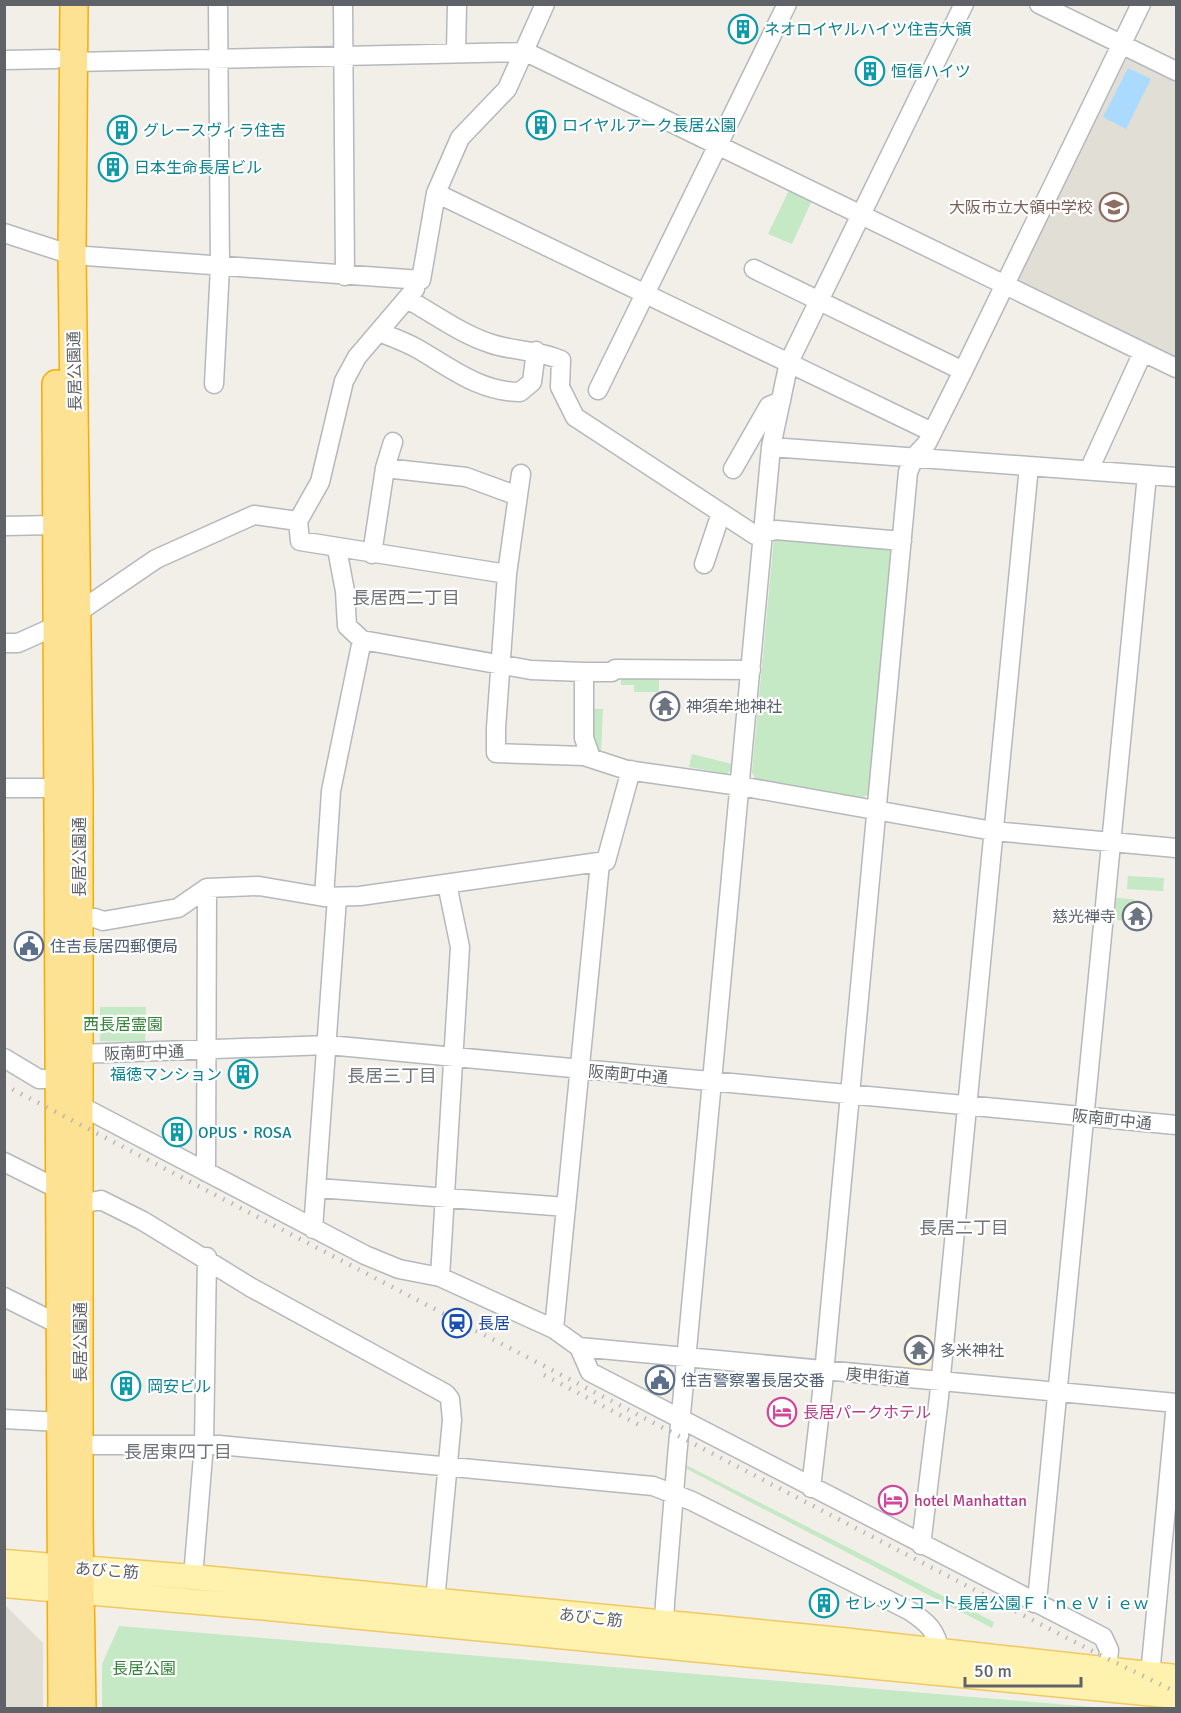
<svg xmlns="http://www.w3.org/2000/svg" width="1181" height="1713" font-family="Signika,'Noto Sans JP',sans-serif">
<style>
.education{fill:#e1ded6}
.green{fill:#c5e8c5}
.sand{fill:#fbf3d9}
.water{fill:#aadaff}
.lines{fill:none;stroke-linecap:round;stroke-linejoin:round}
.minor-casing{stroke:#b5b8bc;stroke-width:21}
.major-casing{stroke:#f2c960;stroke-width:27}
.highway-casing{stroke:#f9ab00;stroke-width:30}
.minor{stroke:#fff;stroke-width:18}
.major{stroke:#fff2af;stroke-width:24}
.highway{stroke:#fde293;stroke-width:27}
.rail{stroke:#b6b7b8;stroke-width:4.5;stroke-dasharray:1.5 8;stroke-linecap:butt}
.labels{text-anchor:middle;stroke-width:4.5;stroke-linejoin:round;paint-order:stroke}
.culture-label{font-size:16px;fill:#0d838f;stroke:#fff;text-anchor:start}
.education-label{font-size:16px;fill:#785e54;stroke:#fff;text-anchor:end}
.street-label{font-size:16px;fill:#5f6368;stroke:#fff}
.worship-label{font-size:16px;fill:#5b616d;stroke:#fff;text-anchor:start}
.service-label{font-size:16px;fill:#4e5e75;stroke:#fff;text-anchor:start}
.park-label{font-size:16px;fill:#348238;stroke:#fff}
.transit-label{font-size:16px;fill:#164399;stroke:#fff;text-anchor:start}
.hotel-label{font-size:16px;fill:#b23c85;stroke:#fff;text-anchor:start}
.neighbourhood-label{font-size:18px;fill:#70757a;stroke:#fff}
</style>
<rect width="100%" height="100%" fill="#f1efe8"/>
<path class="education" d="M 1130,57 L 1176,80 L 1176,359 L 1021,284 L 1018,277 L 1125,60 Z
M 5,1605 L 43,1643 L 43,1708 L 5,1708 Z"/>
<path class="green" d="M 790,188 L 813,198 L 792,244 L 768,234 Z
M 774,538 L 888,545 L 892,550 L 870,793 L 862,798 L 756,781 L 752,772 Z
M 621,673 L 659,674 L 659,692 L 634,692 L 634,685 L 621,685 Z
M 592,709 L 603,709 L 601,755 L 592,737 Z
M 692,754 L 732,764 L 733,768 L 727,774 L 689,767 Z
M 1128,876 L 1164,878 L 1163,891 L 1127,889 Z
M 1116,898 L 1134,899 L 1133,921 L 1117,920 L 1114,916 Z
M 100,1007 L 146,1007 L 145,1042 L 100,1041 Z
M 686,1465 L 994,1622 L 992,1628 L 687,1469 Z
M 119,1626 L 1105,1708 L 102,1708 L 102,1664 Z"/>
<path class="sand" d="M 906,1333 L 935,1335 L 933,1365 L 927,1370 L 904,1368 Z"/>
<path class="water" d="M 1128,68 L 1151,79 L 1126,129 L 1103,117 Z"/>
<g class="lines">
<g class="minor-casing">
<path id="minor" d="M 343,4 L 345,276
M 1039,4 L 1176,71
M 456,52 L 457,4
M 4,60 L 56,59
M 74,62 L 526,52 L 1176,368
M 436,193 L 932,432
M 4,233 L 72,255 L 421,280 L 436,193 L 460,138 L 507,89 L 545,4
M 754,269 L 963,371
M 415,289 L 357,357 L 344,381 L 320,482 L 298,521 L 300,541 L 507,574
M 407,299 C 433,313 461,334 489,343 C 514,352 536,349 561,360 L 560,387 L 575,417 L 755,535 L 776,530 L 902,541
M 379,332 C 392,337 406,342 418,349 C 451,368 480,392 520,392 L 532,382 L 536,351
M 214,384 L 220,267 L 218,4
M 598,390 L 787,4
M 771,447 L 1176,477
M 385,468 L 466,477 L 518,496
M 733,469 L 769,406 L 781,401
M 1089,470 L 1143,352
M 521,474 L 507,574 L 496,728 L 496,753 L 584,756 L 627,770 L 740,786 L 993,831 L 1176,848
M 4,526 L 55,525
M 337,549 L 345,591 L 347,626 L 362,640 L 531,670 L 584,672
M 372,554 L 385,468 L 393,442
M 704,564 L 721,513
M 77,613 L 156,559 L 254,515 L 298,521
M 362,640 L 331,791 L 324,897 L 360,896 L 606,861 L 631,770
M 4,643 L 18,643 L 56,626
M 591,758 L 584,738 L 584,672 L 612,672 L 615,669 L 751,670
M 4,788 L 69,788
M 79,919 L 95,918 L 103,921 L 178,908 L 207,888 L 259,886 L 324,897
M 79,1054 L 328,1045 L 1176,1125
M 4,1058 L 39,1079 L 58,1079
M 79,1105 L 365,1255 L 399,1269 L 440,1277 L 554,1329 L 579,1347 L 590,1372 L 1103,1637 L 1109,1650 L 1107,1670
M 4,1162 L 60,1190
M 206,1172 L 207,888
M 318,1188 L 566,1207
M 81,1204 L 101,1200 L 143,1221 L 252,1288 L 446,1394 L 450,1399 L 452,1420 L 435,1601
M 313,1229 L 337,898
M 440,1277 L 460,947 L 447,884
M 4,1297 L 60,1325
M 554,1329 L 600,863
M 579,1347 L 1176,1403
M 4,1419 L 59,1422
M 80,1445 L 219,1445 L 653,1486 L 692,1501 L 910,1611 C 928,1623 936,1630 940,1652
M 811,1488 L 823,1384 L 908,472 L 915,456 L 927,443 L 963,371 L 1141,4
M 921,1545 L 939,1397 L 1029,466
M 193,1577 L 204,1444 L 207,1257
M 1034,1603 L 1038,1591 L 1147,475
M 671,1632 L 664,1624 L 665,1603 L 677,1457 L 771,447 L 789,362 L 964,4
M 1150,1675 L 1176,1403"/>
</g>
<g class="major-casing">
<path id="major" d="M 4,1562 L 193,1577 L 842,1640 L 1176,1677
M 4,1585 L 268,1608 L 1176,1696"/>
</g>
<g class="highway-casing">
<path id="highway" d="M 74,4 L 72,255 L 79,788 L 79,1524 L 82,1708
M 56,384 L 62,1708"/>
</g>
<use href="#minor" class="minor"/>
<use href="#major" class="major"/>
<use href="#highway" class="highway"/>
<path class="rail" d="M 4,1085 L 1094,1652 L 1176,1692
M 544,1375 L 643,1427"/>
</g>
<defs>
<g id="building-ring" transform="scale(1.5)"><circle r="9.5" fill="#fff" stroke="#0f9aa8" stroke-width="1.5"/><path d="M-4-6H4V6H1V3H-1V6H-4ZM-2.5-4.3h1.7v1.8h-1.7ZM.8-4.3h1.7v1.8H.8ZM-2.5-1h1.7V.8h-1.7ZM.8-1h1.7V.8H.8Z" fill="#0f9aa8"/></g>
<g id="school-ring" transform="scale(1.5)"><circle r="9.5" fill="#fff" stroke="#8d6e63" stroke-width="1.5"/><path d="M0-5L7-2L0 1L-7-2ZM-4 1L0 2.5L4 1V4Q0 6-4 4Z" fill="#8d6e63"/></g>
<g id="temple-ring" transform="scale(1.5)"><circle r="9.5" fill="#fff" stroke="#6b7280" stroke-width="1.5"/><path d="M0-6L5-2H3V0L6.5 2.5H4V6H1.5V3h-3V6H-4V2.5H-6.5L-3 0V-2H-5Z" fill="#6b7280"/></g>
<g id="civic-ring" transform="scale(1.5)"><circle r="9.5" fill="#fff" stroke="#5c6f8a" stroke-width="1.5"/><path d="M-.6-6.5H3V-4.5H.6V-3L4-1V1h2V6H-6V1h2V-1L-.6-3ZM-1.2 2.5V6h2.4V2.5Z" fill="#5c6f8a"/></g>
<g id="station-ring" transform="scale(1.5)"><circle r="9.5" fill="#fff" stroke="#1a4fb4" stroke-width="1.5"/><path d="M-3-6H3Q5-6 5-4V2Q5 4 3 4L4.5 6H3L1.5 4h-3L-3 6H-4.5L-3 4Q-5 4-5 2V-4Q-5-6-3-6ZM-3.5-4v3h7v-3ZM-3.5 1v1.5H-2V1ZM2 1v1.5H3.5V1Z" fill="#1a4fb4"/></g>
<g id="hotel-ring" transform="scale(1.5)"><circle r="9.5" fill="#fff" stroke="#d1479c" stroke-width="1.5"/><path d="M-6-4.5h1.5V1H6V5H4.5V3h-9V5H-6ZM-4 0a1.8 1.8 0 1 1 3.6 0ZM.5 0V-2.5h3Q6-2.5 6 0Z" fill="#d1479c"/></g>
</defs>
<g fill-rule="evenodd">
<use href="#building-ring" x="743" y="29"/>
<use href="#building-ring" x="870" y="71"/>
<use href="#building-ring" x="541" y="125"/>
<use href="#building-ring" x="122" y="130"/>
<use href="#building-ring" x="113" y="167"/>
<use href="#school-ring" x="1114" y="207"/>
<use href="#temple-ring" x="665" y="706"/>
<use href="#temple-ring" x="1137" y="916"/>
<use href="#civic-ring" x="29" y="946"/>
<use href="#building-ring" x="243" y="1074"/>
<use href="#building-ring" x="177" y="1132"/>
<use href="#station-ring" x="457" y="1323"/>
<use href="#temple-ring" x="919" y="1350"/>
<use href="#civic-ring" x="660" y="1380"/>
<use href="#building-ring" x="126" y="1386"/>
<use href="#hotel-ring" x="782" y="1412"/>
<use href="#hotel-ring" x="893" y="1500"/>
<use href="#building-ring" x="824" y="1603"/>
</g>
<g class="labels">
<g class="culture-label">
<text x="764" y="35">ネオロイヤルハイツ住吉大領</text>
<text x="891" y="77">恒信ハイツ</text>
<text x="562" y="131">ロイヤルアーク長居公園</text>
<text x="143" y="136">グレースヴィラ住吉</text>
<text x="134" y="173">日本生命長居ビル</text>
<text x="222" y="1080" text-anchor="end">福徳マンション</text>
<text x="198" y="1138">OPUS・ROSA</text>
<text x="147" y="1392">岡安ビル</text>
<text x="845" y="1609">セレッソコート長居公園ＦｉｎｅＶｉｅｗ</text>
</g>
<g class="education-label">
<text x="1093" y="213">大阪市立大領中学校</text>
</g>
<g class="street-label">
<text transform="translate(74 371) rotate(-91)" y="6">長居公園通</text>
<text transform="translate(79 857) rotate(-90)" y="6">長居公園通</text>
<text transform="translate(144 1052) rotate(-2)" y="6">阪南町中通</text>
<text transform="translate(628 1074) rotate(5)" y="6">阪南町中通</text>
<text transform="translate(1112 1119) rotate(6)" y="6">阪南町中通</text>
<text transform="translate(80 1342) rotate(-90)" y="6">長居公園通</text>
<text transform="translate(878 1376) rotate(5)" y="6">庚申街道</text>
<text transform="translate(107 1570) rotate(4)" y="6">あびこ筋</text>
<text transform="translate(591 1617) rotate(6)" y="6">あびこ筋</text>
</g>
<g class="worship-label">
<text x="686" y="712">神須牟地神社</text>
<text x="1116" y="922" text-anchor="end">慈光禅寺</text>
<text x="940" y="1356">多米神社</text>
</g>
<g class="service-label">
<text x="50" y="952">住吉長居四郵便局</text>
<text x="681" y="1386">住吉警察署長居交番</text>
</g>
<g class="park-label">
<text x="123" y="1030">西長居霊園</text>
<text x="144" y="1674">長居公園</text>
</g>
<g class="transit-label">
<text x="478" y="1329">長居</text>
</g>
<g class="hotel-label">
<text x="803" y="1418">長居パークホテル</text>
<text x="914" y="1506">hotel Manhattan</text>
</g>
<g class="neighbourhood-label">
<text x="406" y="604">長居西二丁目</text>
<text x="392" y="1082">長居三丁目</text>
<text x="964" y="1234">長居二丁目</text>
<text x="178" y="1458">長居東四丁目</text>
</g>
</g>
<rect width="1181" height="1713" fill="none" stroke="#5f6368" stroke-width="12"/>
<path d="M965 1677v9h116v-9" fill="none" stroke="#5f6368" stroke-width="3"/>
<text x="974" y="1677" font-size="18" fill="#5f6368" stroke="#ffffff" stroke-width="4.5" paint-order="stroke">50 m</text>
</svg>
